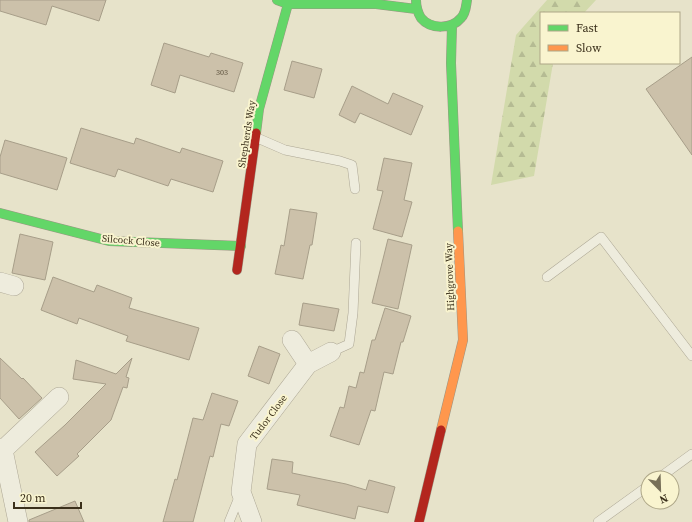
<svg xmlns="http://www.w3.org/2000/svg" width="692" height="522" font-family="'Source Serif 4',serif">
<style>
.forest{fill:url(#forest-firs)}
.building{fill:#ccc1aa;stroke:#a79e89}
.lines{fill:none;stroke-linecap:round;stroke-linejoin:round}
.lane-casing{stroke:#aca694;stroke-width:10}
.street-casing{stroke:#aca694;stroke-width:20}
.fast-casing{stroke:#9b9584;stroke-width:10}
.slow-casing{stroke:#9b9584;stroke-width:10}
.jam-casing{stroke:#9b9584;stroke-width:10}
.lane{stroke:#eeecdd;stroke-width:9}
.street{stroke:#eeecdd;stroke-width:19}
.fast{stroke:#63d668;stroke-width:9}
.slow{stroke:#ff974d;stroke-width:9}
.jam{stroke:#b3261e;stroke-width:9}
.labels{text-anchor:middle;stroke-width:4;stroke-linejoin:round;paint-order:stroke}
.number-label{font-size:8px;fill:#5f543f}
.street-label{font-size:10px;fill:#3b301b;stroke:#f9f4cf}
</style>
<defs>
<pattern id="forest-firs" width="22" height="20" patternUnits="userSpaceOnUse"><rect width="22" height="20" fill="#d2daab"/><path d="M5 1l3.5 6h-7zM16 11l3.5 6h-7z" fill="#b5bb93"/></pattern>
</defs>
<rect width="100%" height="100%" fill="#e7e3ca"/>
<path class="forest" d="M 547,0 L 596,0 L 584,13 L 541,13 L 541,63 L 553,63 L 534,176 L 491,185 L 516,35 Z"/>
<path class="building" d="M 0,0 L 106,0 L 99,21 L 52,6 L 46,25 L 0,11 Z
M 164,43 L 209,57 L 211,53 L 243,63 L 234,92 L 180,75 L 175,93 L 151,85 Z
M 692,57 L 692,155 L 646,89 Z
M 292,61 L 322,69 L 314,98 L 284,90 Z
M 352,86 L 388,104 L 393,93 L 423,106 L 411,135 L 360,113 L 355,123 L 339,115 Z
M 81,128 L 134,144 L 136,138 L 180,153 L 182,148 L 223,161 L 213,192 L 171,179 L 168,186 L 118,169 L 115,177 L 70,163 Z
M 5,140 L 67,158 L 57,190 L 0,173 L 0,157 Z
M 384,158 L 412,163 L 404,200 L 412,202 L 402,237 L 373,229 L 383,191 L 377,190 Z
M 290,209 L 317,213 L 312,245 L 310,245 L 303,279 L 275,274 L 281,245 L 284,246 Z
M 20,234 L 53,242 L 45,280 L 12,273 Z
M 388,239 L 412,245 L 398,309 L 372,303 Z
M 53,277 L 94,292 L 97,285 L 132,298 L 129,308 L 199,328 L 189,360 L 126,341 L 128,336 L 79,318 L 77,324 L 41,310 Z
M 303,303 L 339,309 L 334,331 L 299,325 Z
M 385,308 L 411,316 L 403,342 L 401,342 L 393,374 L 384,372 L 375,411 L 371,410 L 359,445 L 330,436 L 340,407 L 344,408 L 349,386 L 356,388 L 360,372 L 364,373 L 372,340 L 375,340 Z
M 259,346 L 280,354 L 269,384 L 248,376 Z
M 0,358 L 22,379 L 23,378 L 42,398 L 19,419 L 0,398 Z
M 132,358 L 126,377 L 129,378 L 127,388 L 123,387 L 111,420 L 77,454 L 79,456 L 57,476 L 35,452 L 65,425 L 106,384 L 73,379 L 76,360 L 116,374 Z
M 212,393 L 238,401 L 229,426 L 221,424 L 213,457 L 210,456 L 193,522 L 163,522 L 175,479 L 177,480 L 193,418 L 203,420 Z
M 272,459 L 293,462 L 292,473 L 346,484 L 366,490 L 369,480 L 395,487 L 388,513 L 358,506 L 355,519 L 322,511 L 297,505 L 300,495 L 267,489 Z
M 75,501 L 84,522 L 29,522 L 29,520 Z"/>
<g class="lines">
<g class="lane-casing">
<path id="lane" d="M 255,137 L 285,150 L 340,161 L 352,165 L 355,189
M 547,277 L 601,237 L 692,356
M 331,352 L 349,344 L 353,313 L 356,243
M 659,478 L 692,454
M 229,522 L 240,495
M 598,522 L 648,486"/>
</g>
<g class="street-casing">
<path id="street" d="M 0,282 L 14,286
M 292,340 L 308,364
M 0,448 L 3,450 L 18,522
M 3,450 L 59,397
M 252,522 L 241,492 L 247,444 L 308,364 L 331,352"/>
</g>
<g class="fast-casing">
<path id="fast" d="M 277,0 L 288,4 L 376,4 L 416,9
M 416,0 C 416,6 418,13 421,18 C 431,30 452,29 461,18 C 466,13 466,6 467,0
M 452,25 L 451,63 L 458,231
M 256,133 L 259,109 L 288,4
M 0,213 L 109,241 L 241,246"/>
</g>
<g class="slow-casing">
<path id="slow" d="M 441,430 L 463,340 L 458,231"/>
</g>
<g class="jam-casing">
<path id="jam" d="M 237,270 L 256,133
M 419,522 L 441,430"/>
</g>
<use href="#lane" class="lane"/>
<use href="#street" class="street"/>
<use href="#fast" class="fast"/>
<use href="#slow" class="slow"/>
<use href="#jam" class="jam"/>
</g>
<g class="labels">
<g class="number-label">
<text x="222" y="75">303</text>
</g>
<g class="street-label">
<text transform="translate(246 134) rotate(-81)" y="4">Shepherds Way</text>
<text transform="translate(131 240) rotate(5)" y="4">Silcock Close</text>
<text transform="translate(449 277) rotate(-92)" y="4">Highgrove Way</text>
<text transform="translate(268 417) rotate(-53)" y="4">Tudor Close</text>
</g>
</g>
<rect x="540" y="12" width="140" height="52" fill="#f9f4cf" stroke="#ada687"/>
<rect x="548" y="25" width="20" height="6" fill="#63d668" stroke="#ada687"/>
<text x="576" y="32" font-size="12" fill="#3b301b">Fast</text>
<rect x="548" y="45" width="20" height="6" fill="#ff974d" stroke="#ada687"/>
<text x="576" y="52" font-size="12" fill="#3b301b">Slow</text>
<g transform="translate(660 490) rotate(157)"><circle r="19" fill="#f9f4cf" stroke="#ada687"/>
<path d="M0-3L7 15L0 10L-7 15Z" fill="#776f58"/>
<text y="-6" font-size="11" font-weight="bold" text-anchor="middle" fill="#3b301b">N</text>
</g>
<path d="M14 502v6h67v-6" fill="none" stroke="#3b301b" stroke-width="2"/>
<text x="20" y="502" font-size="12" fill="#3b301b" stroke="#f9f4cf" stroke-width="3" paint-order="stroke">20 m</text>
</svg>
